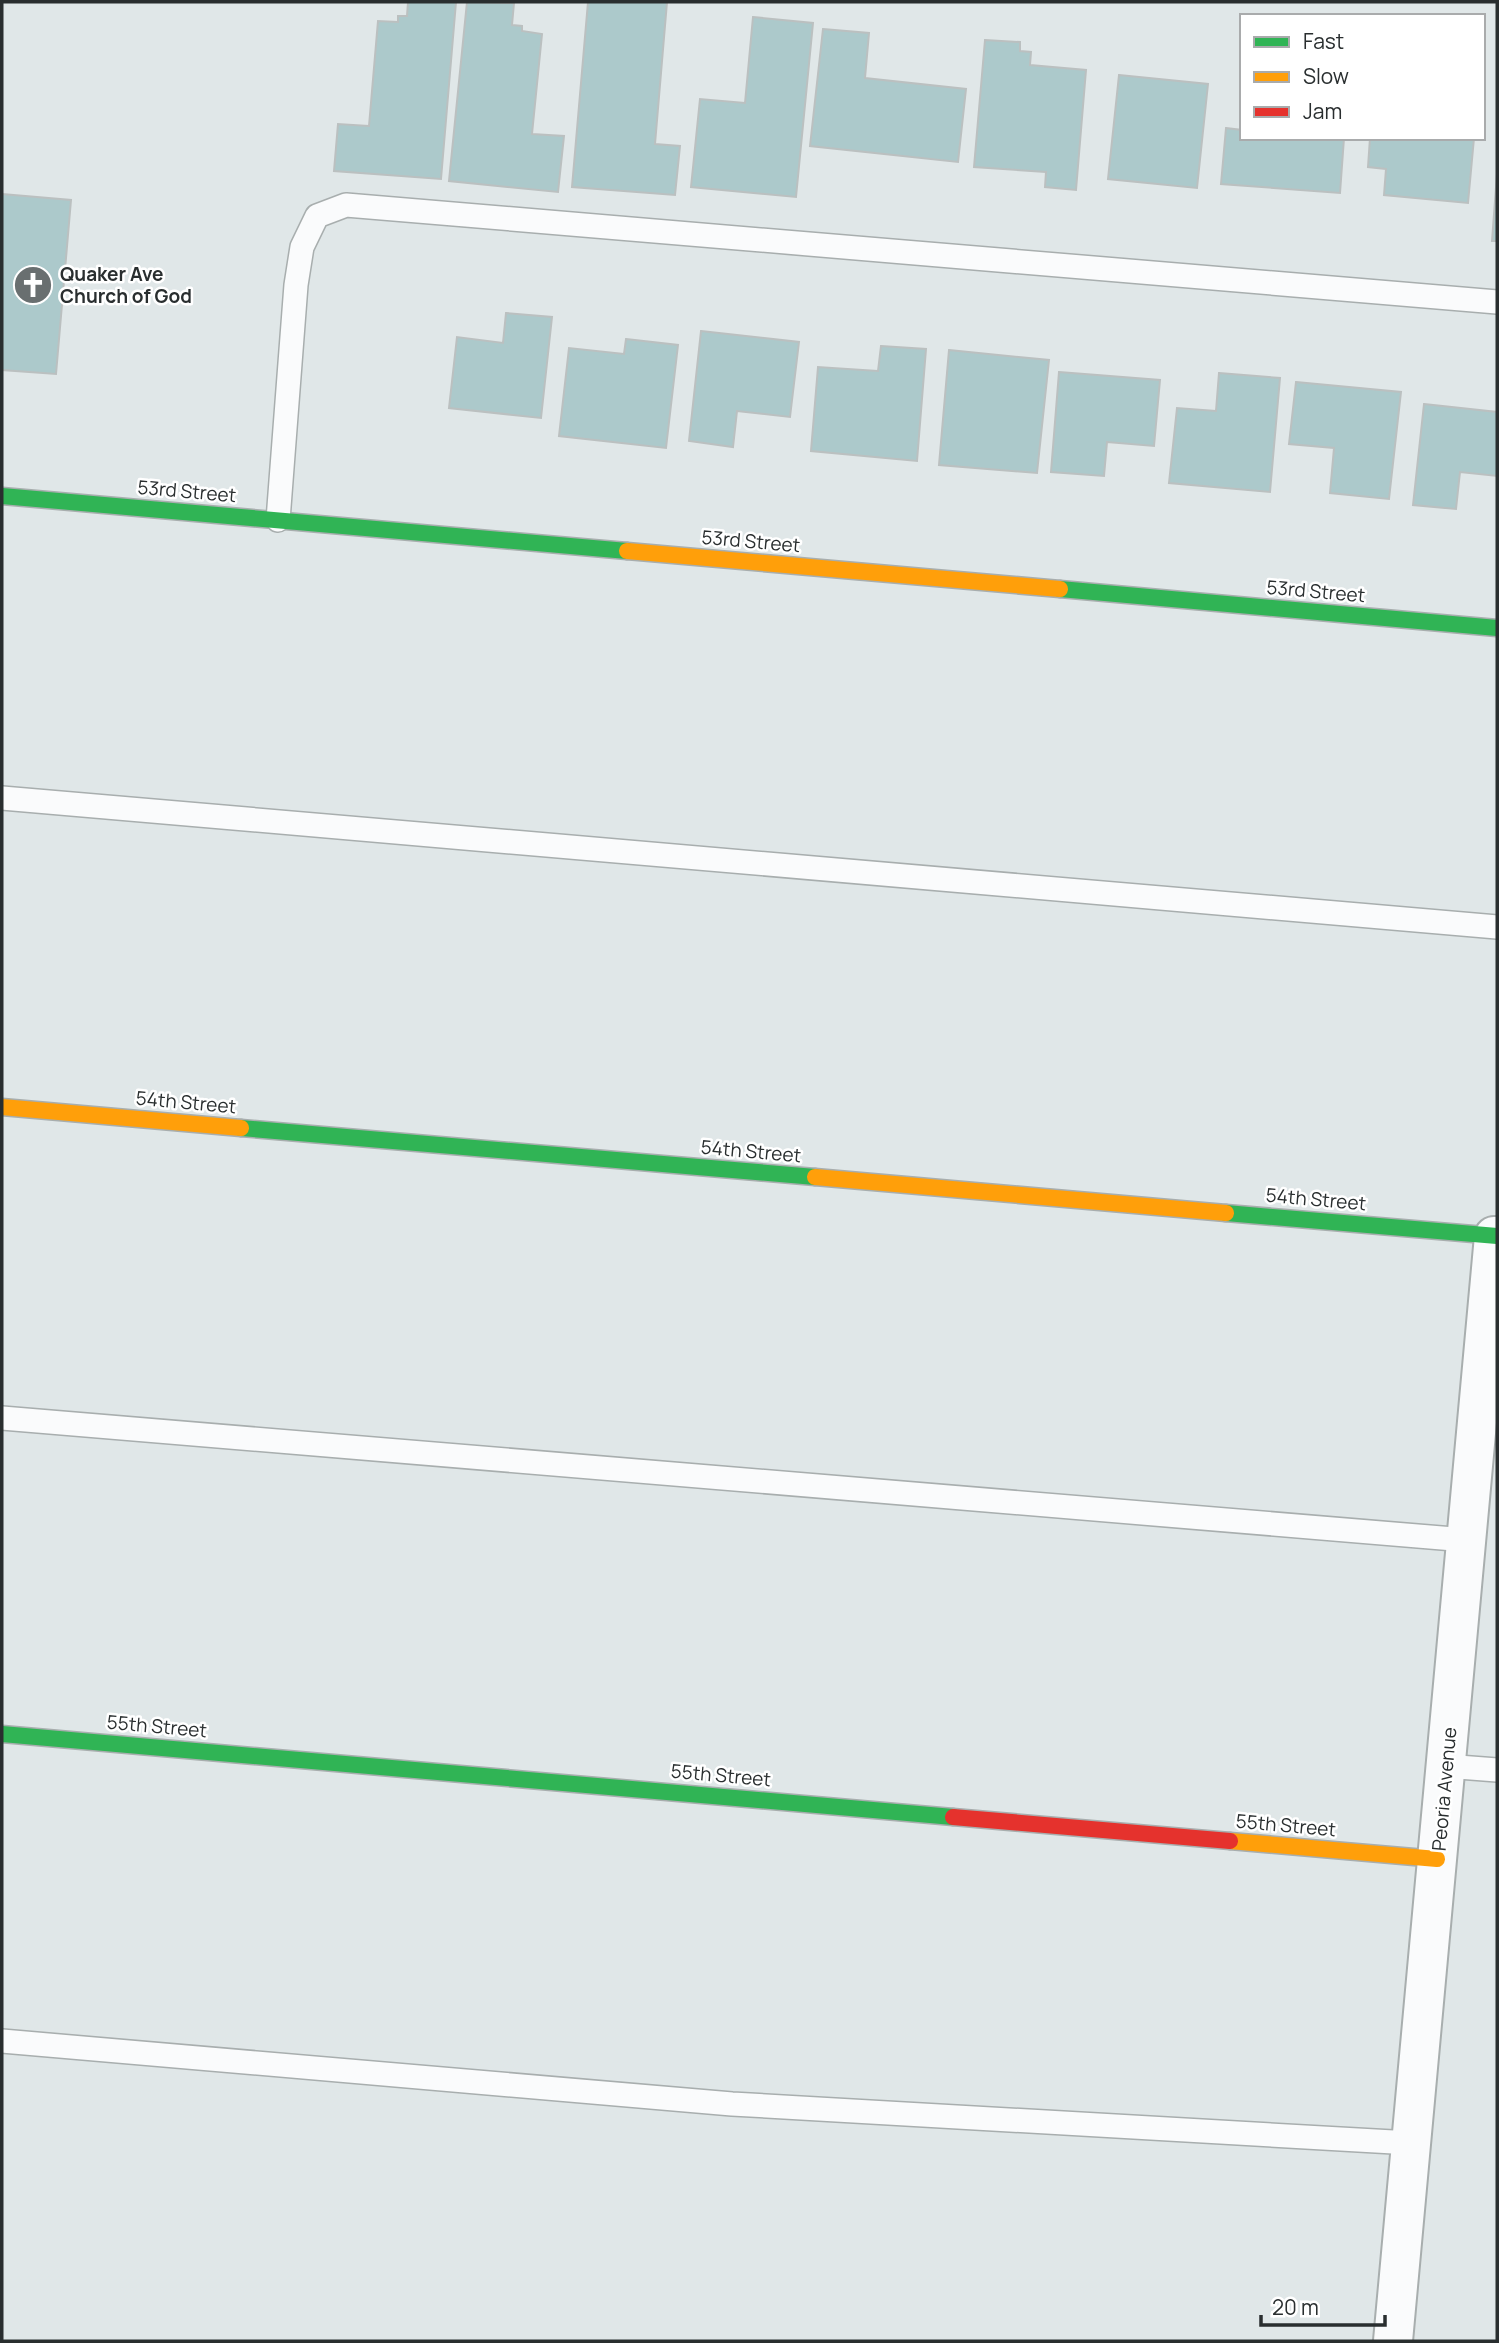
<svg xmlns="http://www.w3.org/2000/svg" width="1499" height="2343" font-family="Manrope,sans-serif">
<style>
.building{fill:#acc9cb;stroke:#bbc0c0;stroke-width:2}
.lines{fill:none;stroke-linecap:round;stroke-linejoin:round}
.lane-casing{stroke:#a8aeae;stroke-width:26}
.street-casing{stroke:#a8aeae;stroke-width:42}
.fast-casing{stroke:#a8aeae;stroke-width:19}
.slow-casing{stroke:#a8aeae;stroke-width:19}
.jam-casing{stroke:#a8aeae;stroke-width:19}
.lane{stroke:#fafbfc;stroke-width:23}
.street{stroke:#fafbfc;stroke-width:38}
.fast{stroke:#30b455;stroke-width:16}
.slow{stroke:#ff9f0a;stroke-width:16}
.jam{stroke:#e5322d;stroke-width:16}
.labels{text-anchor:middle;stroke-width:5;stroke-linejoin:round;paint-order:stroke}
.poi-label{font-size:19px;font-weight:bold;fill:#292e2f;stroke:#fff;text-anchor:start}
.street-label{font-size:19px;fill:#292e2f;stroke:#fff}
</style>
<rect width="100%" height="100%" fill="#e0e7e8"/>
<path class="building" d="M 408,2 L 456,2 L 441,179 L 334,171 L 338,124 L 369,126 L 378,21 L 398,22 L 398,16 L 407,16 Z
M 467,2 L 514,3 L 512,25 L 522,26 L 522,31 L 542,34 L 532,134 L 564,136 L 558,192 L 449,181 Z
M 588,2 L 667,2 L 655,144 L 680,146 L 675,195 L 572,187 Z
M 753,17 L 813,23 L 796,197 L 691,187 L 700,99 L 745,103 Z
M 823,29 L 869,33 L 865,78 L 966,89 L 958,162 L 810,146 Z
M 985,40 L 1020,42 L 1020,51 L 1031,52 L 1030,65 L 1086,70 L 1076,190 L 1045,187 L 1046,172 L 974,167 Z
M 1119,75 L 1208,84 L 1197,188 L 1108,179 Z
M 1226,128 L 1242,130 L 1242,138 L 1344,138 L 1340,193 L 1221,184 Z
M 1370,138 L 1474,138 L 1468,203 L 1384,195 L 1386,169 L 1368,167 Z
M 1497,174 L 1497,241 L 1492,241 Z
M 2,194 L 71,200 L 56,374 L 2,370 Z
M 506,313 L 552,317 L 541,418 L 449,408 L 457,337 L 503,343 Z
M 701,331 L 799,342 L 790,417 L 737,411 L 733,447 L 689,441 Z
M 626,339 L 678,345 L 666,448 L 559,436 L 569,348 L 624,354 Z
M 881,346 L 926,349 L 917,461 L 811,451 L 818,367 L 878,371 Z
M 949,350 L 1049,360 L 1037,473 L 939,465 Z
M 1059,372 L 1160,380 L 1154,446 L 1107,442 L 1104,476 L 1051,472 Z
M 1219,373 L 1280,378 L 1270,492 L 1169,483 L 1177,408 L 1216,411 Z
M 1296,382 L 1401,392 L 1389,499 L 1330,493 L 1334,448 L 1289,444 Z
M 1424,404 L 1497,412 L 1497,476 L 1460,472 L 1456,509 L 1413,505 Z"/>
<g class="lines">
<g class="lane-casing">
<path id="lane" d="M 278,520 L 296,285 L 302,247 L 317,216 L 346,205 L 1497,302
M 2,798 L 1497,927
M 2,1418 L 1466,1540
M 1445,1766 L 1497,1770
M 2,2041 L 732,2104 L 1411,2143"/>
</g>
<g class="street-casing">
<path id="street" d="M 1393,2341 L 1494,1236"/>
</g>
<g class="fast-casing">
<path id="fast" d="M 2,496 L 627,551
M 1060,589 L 1497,628
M 241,1128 L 815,1177
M 1226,1213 L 1497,1236
M 2,1734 L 953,1817"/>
</g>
<g class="slow-casing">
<path id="slow" d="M 627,551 L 1060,589
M 2,1107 L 241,1128
M 815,1177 L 1226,1213
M 1230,1841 L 1437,1859"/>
</g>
<g class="jam-casing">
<path id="jam" d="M 953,1817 L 1230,1841"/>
</g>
<use href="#lane" class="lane"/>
<use href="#street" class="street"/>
<use href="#fast" class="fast"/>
<use href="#slow" class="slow"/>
<use href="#jam" class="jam"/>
</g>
<defs>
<g id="church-disc" transform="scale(2.0125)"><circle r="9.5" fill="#696f70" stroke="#fff"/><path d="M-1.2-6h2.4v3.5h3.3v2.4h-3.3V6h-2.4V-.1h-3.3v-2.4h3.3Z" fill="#fff"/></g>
</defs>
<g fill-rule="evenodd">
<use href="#church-disc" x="33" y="285"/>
</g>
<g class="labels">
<g class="poi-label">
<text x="60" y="281">Quaker Ave<tspan x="60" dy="22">Church of God</tspan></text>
</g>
<g class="street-label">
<text transform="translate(187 491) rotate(5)" y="7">53rd Street</text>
<text transform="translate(751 541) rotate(5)" y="7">53rd Street</text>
<text transform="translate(1316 591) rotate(5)" y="7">53rd Street</text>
<text transform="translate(186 1102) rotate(5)" y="7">54th Street</text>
<text transform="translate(751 1151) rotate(5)" y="7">54th Street</text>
<text transform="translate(1316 1199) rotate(5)" y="7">54th Street</text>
<text transform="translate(157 1726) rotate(5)" y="7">55th Street</text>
<text transform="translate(721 1775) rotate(5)" y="7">55th Street</text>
<text transform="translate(1444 1789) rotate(-85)" y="7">Peoria Avenue</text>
<text transform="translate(1286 1825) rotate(5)" y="7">55th Street</text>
</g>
</g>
<rect width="1499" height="2343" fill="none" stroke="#292e2f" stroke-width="7"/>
<rect x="1240" y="14" width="245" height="126" fill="#ffffff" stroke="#a9abac" stroke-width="2"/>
<rect x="1254" y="37" width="35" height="10" fill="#30b455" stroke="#a9abac" stroke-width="2"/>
<text x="1303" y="49" font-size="21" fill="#292e2f">Fast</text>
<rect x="1254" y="72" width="35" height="10" fill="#ff9f0a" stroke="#a9abac" stroke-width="2"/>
<text x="1303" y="84" font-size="21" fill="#292e2f">Slow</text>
<rect x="1254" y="107" width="35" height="10" fill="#e5322d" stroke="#a9abac" stroke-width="2"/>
<text x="1303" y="119" font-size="21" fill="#292e2f">Jam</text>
<path d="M1261 2315v10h124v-10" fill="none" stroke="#292e2f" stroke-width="3.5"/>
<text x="1272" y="2315" font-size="21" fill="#292e2f" stroke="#ffffff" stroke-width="5" paint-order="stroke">20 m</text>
</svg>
